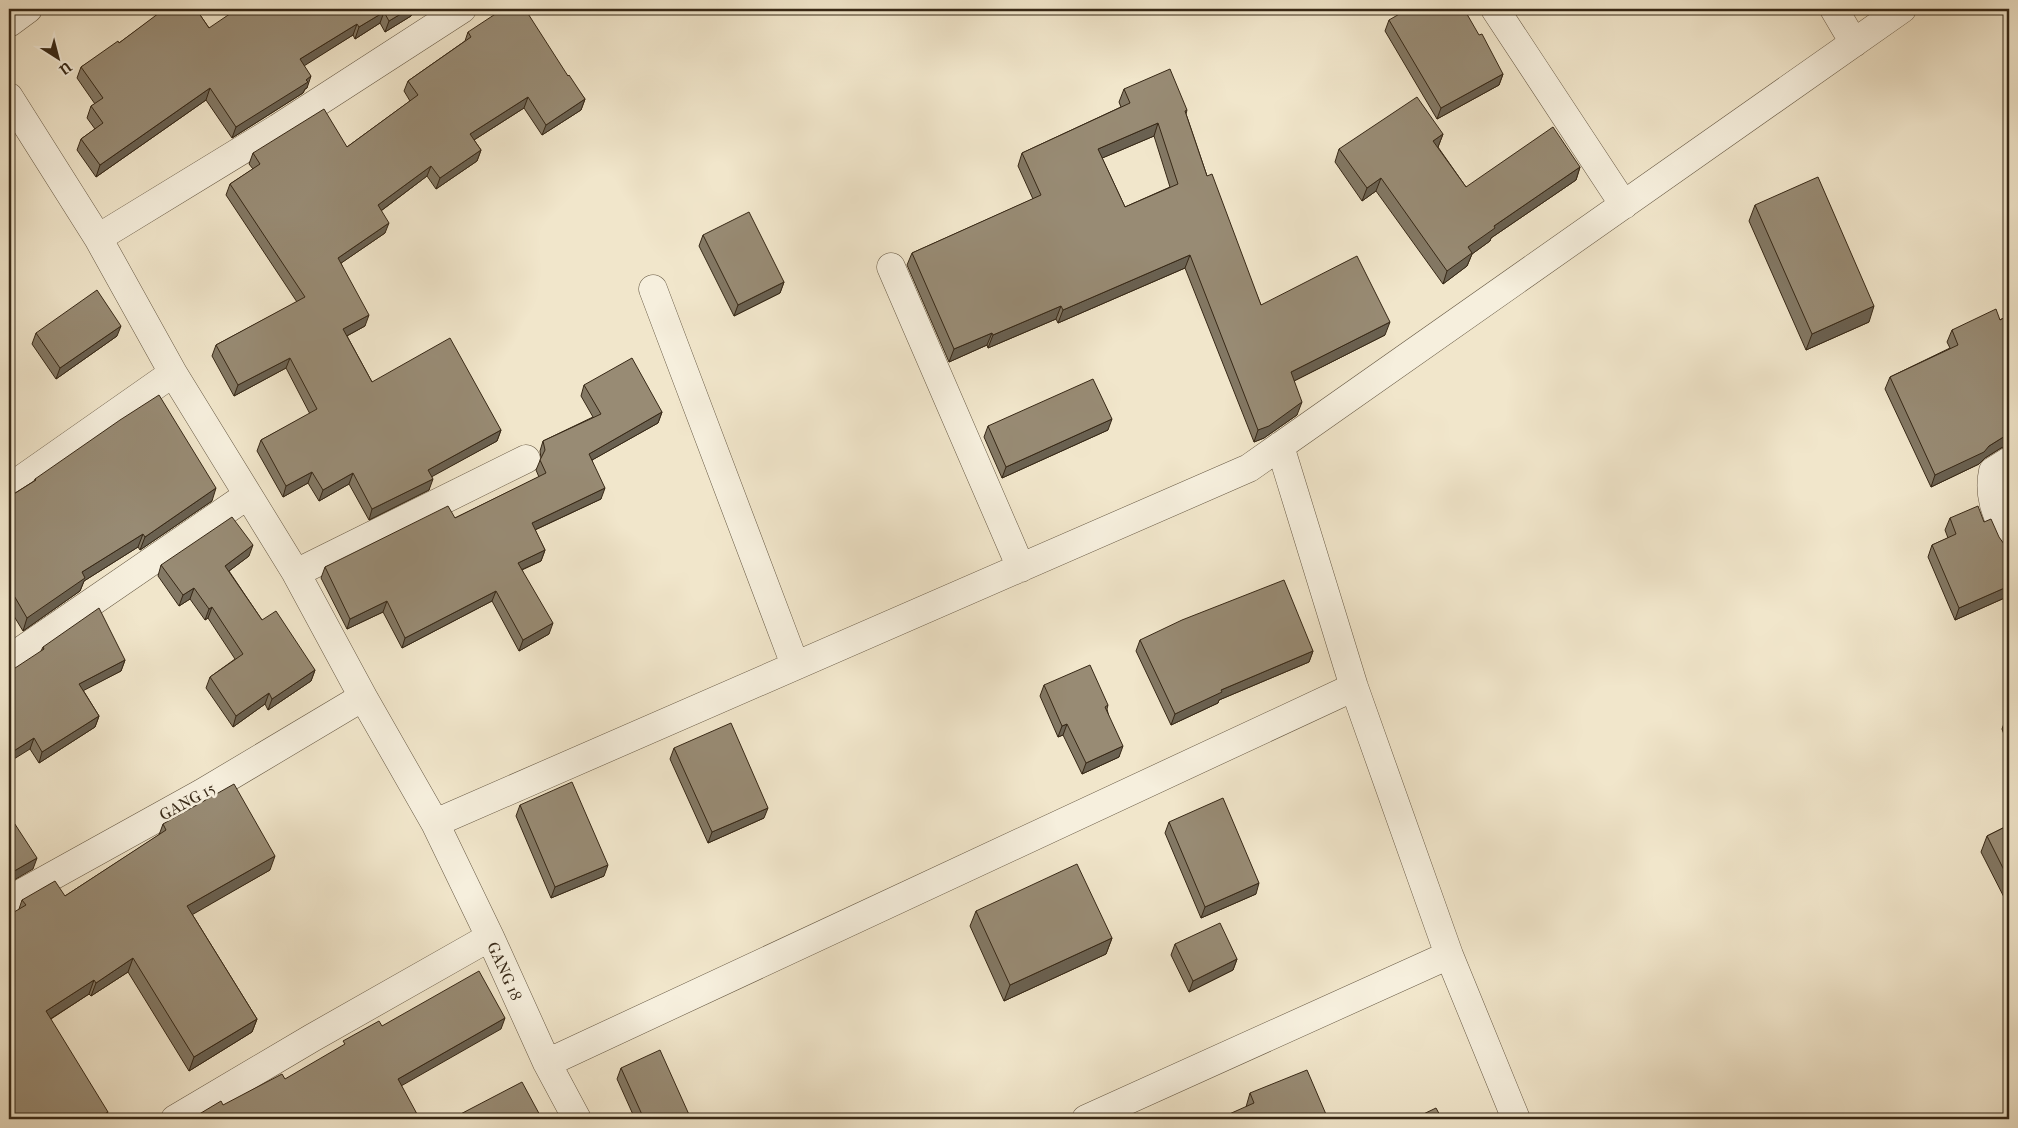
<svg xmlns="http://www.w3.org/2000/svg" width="2018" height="1128" font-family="'IM FELL French Canon',serif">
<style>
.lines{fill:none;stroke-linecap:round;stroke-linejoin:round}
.minor-casing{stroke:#665843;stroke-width:29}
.minor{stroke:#f6efdd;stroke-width:28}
.wall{fill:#837864;stroke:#372816;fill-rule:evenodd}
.shaded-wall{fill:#6a6151;stroke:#372816}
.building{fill:#988b74;stroke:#372816;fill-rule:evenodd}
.labels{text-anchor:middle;stroke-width:5;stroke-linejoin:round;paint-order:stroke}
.street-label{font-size:16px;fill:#372816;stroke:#f6efdd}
</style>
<rect width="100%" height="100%" fill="#f1e6cb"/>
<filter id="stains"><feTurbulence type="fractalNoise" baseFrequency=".004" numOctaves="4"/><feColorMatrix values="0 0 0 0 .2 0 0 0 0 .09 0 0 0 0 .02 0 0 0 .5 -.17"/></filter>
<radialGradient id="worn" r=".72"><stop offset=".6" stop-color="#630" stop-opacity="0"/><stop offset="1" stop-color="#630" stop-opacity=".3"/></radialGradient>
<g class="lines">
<g class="minor-casing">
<path id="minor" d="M 1495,9 L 1624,205
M 1834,9 L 1854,43
M 9,23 L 28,9
M 9,97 L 98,238 L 173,373 L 296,573 L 363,697 L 435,823 L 490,937 L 547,1063 L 577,1119
M 98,238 L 278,128 L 462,9
M 891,267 L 1021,568
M 653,289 L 795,665
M 2009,461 L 1993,471 C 1987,498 1999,519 2009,543
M 9,488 L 173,373
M 296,573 L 526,459
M 9,659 L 248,495
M 435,823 L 1249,468 L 1902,9
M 9,900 L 202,793 L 363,697
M 1449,955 L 1516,1119
M 547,1063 L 1354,687
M 175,1119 L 312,1038 L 490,937
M 1086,1119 L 1449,955 L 1354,687 L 1280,446"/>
</g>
<use href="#minor" class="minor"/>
</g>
<path class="wall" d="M 151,9 L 196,9 L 209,28 L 414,9 L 411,16 L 385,32 L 380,23 L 355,39 L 353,35 L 304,65 L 307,88 L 305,89 L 303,93 L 232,138 L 206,100 L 96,177 L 77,150 L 81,139 L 95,129 L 87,118 L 91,106 L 95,104 L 77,78 L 81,67 L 119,43 L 156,16 Z
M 1389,20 L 1503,74 L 1499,85 L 1437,119 L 1385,31 Z
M 468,32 L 568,76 L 585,99 L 581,110 L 542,135 L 524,108 L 474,140 L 481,150 L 477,161 L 436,189 L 427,176 L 381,211 L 385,233 L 341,263 L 365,326 L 347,336 L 372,382 L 501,430 L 497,441 L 432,476 L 429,490 L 369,520 L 349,484 L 319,501 L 308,483 L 283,497 L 257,451 L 261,440 L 310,414 L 286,368 L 234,396 L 212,356 L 216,345 L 297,302 L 226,195 L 230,184 L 253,169 L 249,164 L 253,153 L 347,147 L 410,101 L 404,91 L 408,81 L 465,41 Z
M 1124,89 L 1187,110 L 1186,114 L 1207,176 L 1261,305 L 1385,335 L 1294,381 L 1297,415 L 1264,438 L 1254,442 L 1185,268 L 1058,323 L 1056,319 L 988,348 L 987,345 L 949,362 L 907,265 L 912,253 L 1033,199 L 1018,166 L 1022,153 L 1121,107 L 1119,102 ZM 1154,136 L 1170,187 L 1125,207 L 1102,158 Z
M 1443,134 L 1438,147 L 1466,187 L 1580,167 L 1576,180 L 1491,238 L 1490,241 L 1472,254 L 1467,266 L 1443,284 L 1376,191 L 1362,201 L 1335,162 L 1339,149 Z
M 1755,205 L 1869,322 L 1806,350 L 1749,221 Z
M 703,235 L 784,282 L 780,293 L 734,316 L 699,246 Z
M 2009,315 L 2009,446 L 2001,448 L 1985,458 L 1979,464 L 1931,487 L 1885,389 L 1890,377 L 1950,348 L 1947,342 L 1952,330 L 2000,320 Z
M 36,333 L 117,336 L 56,379 L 32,344 Z
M 584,385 L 662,412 L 658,423 L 592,460 L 601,499 L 535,530 L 545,550 L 541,561 L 522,570 L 549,634 L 519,651 L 492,601 L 402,648 L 383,612 L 347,629 L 321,578 L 325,567 L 455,518 L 539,477 L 536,470 L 541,458 L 540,451 L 543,441 L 593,417 L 581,396 Z
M 988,426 L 1108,430 L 1002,478 L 984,437 Z
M 35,479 L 212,501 L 140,550 L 138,547 L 84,581 L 80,591 L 23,631 L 9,608 L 9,497 L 34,481 Z
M 1950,518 L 1984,522 L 2004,544 L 2009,546 L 2009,596 L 1955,620 L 1928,557 L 1932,545 L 1948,538 L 1945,530 Z
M 249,556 L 229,571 L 262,620 L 315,670 L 311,681 L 268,710 L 265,704 L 233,727 L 206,688 L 210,677 L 235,659 L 208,618 L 205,620 L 190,599 L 179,606 L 158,576 L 161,565 Z
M 1140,640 L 1313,651 L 1309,662 L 1219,700 L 1218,703 L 1171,725 L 1136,651 Z
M 43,647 L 125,660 L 121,671 L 83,690 L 99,716 L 95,727 L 39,763 L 30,749 L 41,651 Z
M 1044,685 L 1108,705 L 1107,709 L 1119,757 L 1082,774 L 1063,735 L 1058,737 L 1040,696 Z
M 2009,717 L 2009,748 L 2002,729 L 2006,718 Z
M 674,748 L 764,818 L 708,843 L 670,759 Z
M 520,805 L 604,876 L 551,898 L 516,816 Z
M 1169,822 L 1256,894 L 1201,918 L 1165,833 Z
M 163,824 L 270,870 L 192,914 L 257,1019 L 252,1032 L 189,1071 L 128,972 L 91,996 L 89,994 L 51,1019 L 9,1119 L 19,909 L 22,900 L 65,896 L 159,835 Z
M 2009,825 L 2009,907 L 1981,852 L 1987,836 Z
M 976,911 L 1112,938 L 1106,954 L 1004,1001 L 970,926 Z
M 1175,944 L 1237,959 L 1233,970 L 1189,992 L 1171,955 Z
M 621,1068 L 691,1119 L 635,1119 L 617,1079 Z
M 1250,1093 L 1328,1119 L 1246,1107 Z"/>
<path class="shaded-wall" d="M 409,9 L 414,9 L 411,16 L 385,32 L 389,21 Z
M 384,12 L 380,23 L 355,39 L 359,27 Z
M 357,24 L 353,35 L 296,71 L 300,59 Z
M 1503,74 L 1499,85 L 1437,119 L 1441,108 Z
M 311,76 L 307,88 L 305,89 L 303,93 L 232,138 L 236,127 Z
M 210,88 L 206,100 L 96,177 L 100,165 Z
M 528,97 L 524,108 L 466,145 L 470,134 Z
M 585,99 L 581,110 L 542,135 L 546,125 Z
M 1158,123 L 1154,136 L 1093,162 L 1098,149 Z
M 1443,134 L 1438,147 L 1428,154 L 1433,141 Z
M 481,150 L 477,161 L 436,189 L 440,178 Z
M 431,166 L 427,176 L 374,216 L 378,205 Z
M 1580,167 L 1576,180 L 1491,238 L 1490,241 L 1472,254 L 1467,266 L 1443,284 L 1447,271 L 1468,247 L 1494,226 Z
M 1381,178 L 1376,191 L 1362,201 L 1367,188 Z
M 389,223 L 385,233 L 334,268 L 338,258 Z
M 1190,255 L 1185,268 L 1058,323 L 1063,310 Z
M 784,282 L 780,293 L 734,316 L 738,305 Z
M 1061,306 L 1056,319 L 988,348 L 993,335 Z
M 1874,306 L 1869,322 L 1806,350 L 1812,334 Z
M 369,315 L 365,326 L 339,340 L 343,329 Z
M 1390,322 L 1385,335 L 1286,385 L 1291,372 Z
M 121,326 L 117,336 L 56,379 L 60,368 Z
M 992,333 L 987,345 L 949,362 L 954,349 Z
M 290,358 L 286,368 L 234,396 L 238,385 Z
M 1302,402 L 1297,415 L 1264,438 L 1254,442 L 1258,430 Z
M 662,412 L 658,423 L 585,464 L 589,454 Z
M 1112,419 L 1108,430 L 1002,478 L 1006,467 Z
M 501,430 L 497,441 L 424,481 L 428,470 Z
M 2009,435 L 2009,442 L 2008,445 L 2001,448 L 1985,458 L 1979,464 L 1931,487 L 1935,475 L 1989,446 L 2005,436 Z
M 312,472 L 308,483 L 283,497 L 286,486 Z
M 353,473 L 349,484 L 319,501 L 323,490 Z
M 433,479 L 429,490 L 369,520 L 372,509 Z
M 216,488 L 212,501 L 140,550 L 145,537 Z
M 605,488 L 601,499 L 528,533 L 532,523 Z
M 143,534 L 138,547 L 84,581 L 80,591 L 23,631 L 27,618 L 82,572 Z
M 253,545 L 249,556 L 221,577 L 225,566 Z
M 545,550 L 541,561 L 514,573 L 518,563 Z
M 2009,586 L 2009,596 L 1955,620 L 1959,608 Z
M 194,588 L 190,599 L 179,606 L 183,595 Z
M 496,591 L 492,601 L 402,648 L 405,638 Z
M 387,601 L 383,612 L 347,629 L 350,619 Z
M 212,607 L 208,618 L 205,620 L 209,609 Z
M 553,623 L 549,634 L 519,651 L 523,640 Z
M 1313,651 L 1309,662 L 1219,700 L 1218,703 L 1171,725 L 1175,714 L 1221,690 Z
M 125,660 L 121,671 L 75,695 L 79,684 Z
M 315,670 L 311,681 L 268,710 L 272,699 Z
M 269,693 L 265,704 L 233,727 L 236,716 Z
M 99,716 L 95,727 L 39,763 L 42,752 Z
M 1067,724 L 1063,735 L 1058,737 L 1062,726 Z
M 34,738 L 30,749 L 9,762 L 9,754 Z
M 1123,746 L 1119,757 L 1082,774 L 1086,763 Z
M 768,808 L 764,818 L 708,843 L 712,832 Z
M 275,856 L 270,870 L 183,920 L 187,906 Z
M 37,858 L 33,869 L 9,883 L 9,874 Z
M 608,865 L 604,876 L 551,898 L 555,887 Z
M 1259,883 L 1256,894 L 1201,918 L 1205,907 Z
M 1112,938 L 1106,954 L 1004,1001 L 1010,985 Z
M 133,958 L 128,972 L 91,996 L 96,983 Z
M 1237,959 L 1233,970 L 1189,992 L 1193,981 Z
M 94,980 L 89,994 L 41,1025 L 46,1011 Z
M 505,1018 L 501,1029 L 394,1090 L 398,1079 Z
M 257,1019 L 252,1032 L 189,1071 L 194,1057 Z
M 108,1112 L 105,1119 L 96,1119 Z
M 417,1114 L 415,1119 L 407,1119 Z"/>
<path class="building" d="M 163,9 L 196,9 L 209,28 L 237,9 L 409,9 L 389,21 L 384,12 L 359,27 L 357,24 L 300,59 L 311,76 L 306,80 L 308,82 L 236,127 L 210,88 L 100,165 L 81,139 L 103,123 L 91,106 L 103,98 L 81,67 L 118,41 L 119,43 L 163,10 Z
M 503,9 L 525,9 L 568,76 L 569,75 L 585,99 L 546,125 L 528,97 L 470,134 L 481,150 L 440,178 L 431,166 L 378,205 L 389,223 L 338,258 L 369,315 L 343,329 L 372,382 L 450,338 L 501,430 L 428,470 L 433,479 L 372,509 L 353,473 L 323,490 L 312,472 L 286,486 L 261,440 L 317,409 L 290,358 L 238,385 L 216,345 L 305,297 L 230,184 L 260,164 L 253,153 L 324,109 L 347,147 L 418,95 L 408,81 L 471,37 L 468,32 Z
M 1408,9 L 1464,9 L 1479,35 L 1482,34 L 1503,74 L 1441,108 L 1389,20 Z
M 1170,69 L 1187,110 L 1185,111 L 1207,176 L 1212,174 L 1261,305 L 1357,256 L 1390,322 L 1291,372 L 1302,402 L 1269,426 L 1258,430 L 1190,255 L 1063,310 L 1061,306 L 993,335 L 992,333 L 954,349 L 912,253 L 1041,195 L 1022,153 L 1130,103 L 1124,89 ZM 1158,123 L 1178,184 L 1125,207 L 1098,149 Z
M 1417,97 L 1443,134 L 1433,141 L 1466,187 L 1553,127 L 1580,167 L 1494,226 L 1495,228 L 1468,247 L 1472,253 L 1447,271 L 1381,178 L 1367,188 L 1339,149 Z
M 1818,177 L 1874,306 L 1812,334 L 1755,205 Z
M 749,212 L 784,282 L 738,305 L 703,235 Z
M 97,290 L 121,326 L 60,368 L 36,333 Z
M 1996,309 L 2000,320 L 2009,315 L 2009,435 L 2005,436 L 1989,446 L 1984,452 L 1935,475 L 1890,377 L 1958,345 L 1952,330 Z
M 632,358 L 662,412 L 589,454 L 605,488 L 532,523 L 545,550 L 518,563 L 553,623 L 523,640 L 496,591 L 405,638 L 387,601 L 350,619 L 325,567 L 448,506 L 455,518 L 546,473 L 540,460 L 545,450 L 543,441 L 601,414 L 584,385 Z
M 1093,379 L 1112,419 L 1006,467 L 988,426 Z
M 159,395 L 216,488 L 145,537 L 143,534 L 82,572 L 85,578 L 27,618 L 9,587 L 9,497 L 36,480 L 35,479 L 120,420 Z
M 1978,506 L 1984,522 L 1991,519 L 1999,537 L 2004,544 L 2009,546 L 2009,586 L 1959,608 L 1932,545 L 1956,534 L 1950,518 Z
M 232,517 L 253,545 L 225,566 L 262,620 L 276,611 L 315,670 L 272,699 L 269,693 L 236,716 L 210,677 L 243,654 L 212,607 L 209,609 L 194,588 L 183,595 L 161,565 Z
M 1284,580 L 1313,651 L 1221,690 L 1222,692 L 1175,714 L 1140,640 L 1182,620 Z
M 99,608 L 125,660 L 79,684 L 99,716 L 42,752 L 34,738 L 9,754 L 9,672 L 44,649 L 43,647 Z
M 1090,665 L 1108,705 L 1105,707 L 1123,746 L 1086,763 L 1067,724 L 1062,726 L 1044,685 Z
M 2009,717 L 2009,727 L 2006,718 Z
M 731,723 L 768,808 L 712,832 L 674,748 Z
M 572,782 L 608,865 L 555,887 L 520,805 Z
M 234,784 L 275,856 L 187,906 L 257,1019 L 194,1057 L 133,958 L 96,983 L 94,980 L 46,1011 L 108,1112 L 96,1119 L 9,1119 L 9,915 L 26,905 L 22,900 L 55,881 L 65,896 L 166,830 L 163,824 Z
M 1223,798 L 1259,883 L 1205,907 L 1169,822 Z
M 9,815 L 37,858 L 9,874 Z
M 2009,825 L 2009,880 L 1987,836 Z
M 1077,864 L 1112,938 L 1010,985 L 976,911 Z
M 1220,923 L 1237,959 L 1193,981 L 1175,944 Z
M 479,971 L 505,1018 L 398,1079 L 417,1114 L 407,1119 L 191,1119 L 221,1101 L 223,1105 L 282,1074 L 285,1079 L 345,1044 L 343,1041 L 379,1021 L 382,1026 Z
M 660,1050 L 691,1119 L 644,1119 L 621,1068 Z
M 1307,1070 L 1328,1119 L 1218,1119 L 1254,1103 L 1250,1093 Z
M 522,1082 L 542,1119 L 451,1119 Z
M 1436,1108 L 1442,1119 L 1413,1119 Z"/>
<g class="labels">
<g class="street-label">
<text transform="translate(187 801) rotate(-29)" y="6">GANG 15</text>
<text transform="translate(505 971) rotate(66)" y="6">GANG 18</text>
</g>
</g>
<rect width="2018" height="1128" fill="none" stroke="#f1e6cb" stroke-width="30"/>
<rect x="10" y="10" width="1998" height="1108" fill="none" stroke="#372816" stroke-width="2.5"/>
<rect x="15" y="15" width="1988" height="1098" fill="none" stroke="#372816"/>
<g transform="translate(58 58) rotate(144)" stroke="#f6efdd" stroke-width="4" paint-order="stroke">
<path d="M0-4L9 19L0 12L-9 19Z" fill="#372816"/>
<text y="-8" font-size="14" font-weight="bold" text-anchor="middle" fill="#372816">U</text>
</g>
<rect width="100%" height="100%" filter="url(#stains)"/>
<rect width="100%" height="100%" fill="url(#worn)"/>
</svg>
